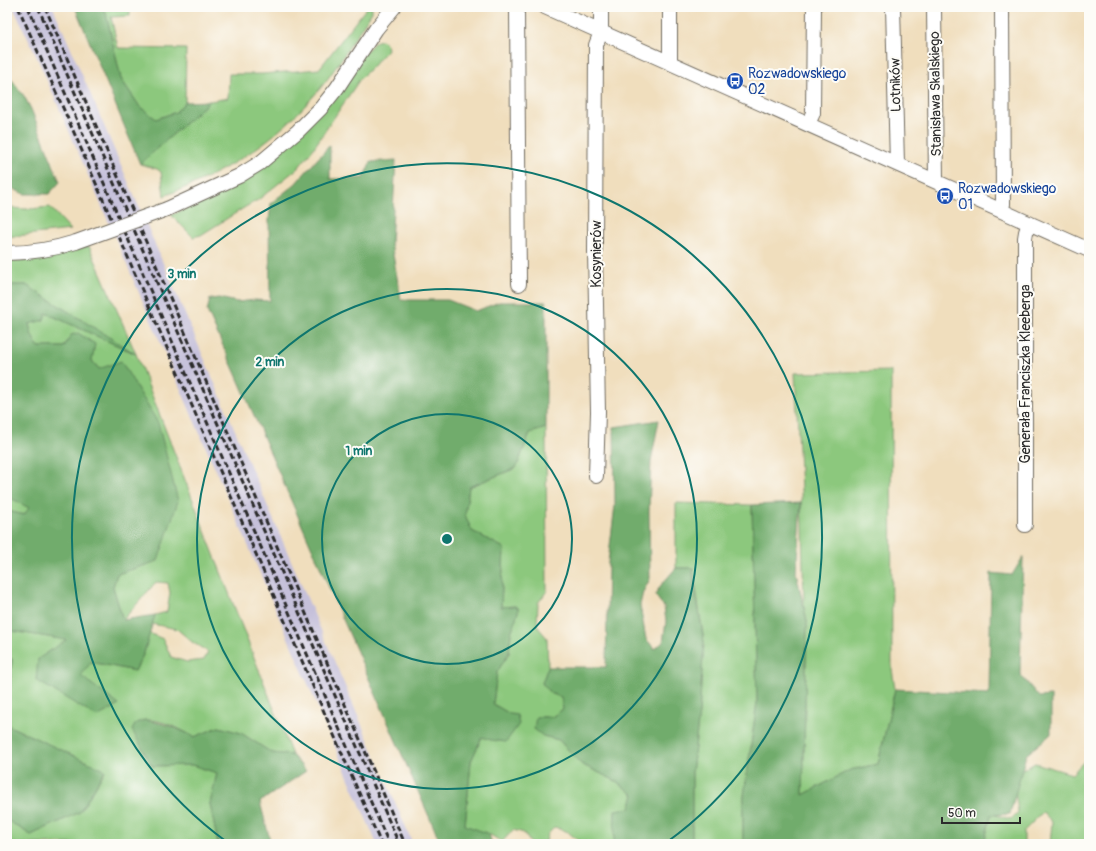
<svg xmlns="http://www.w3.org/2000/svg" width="1096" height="851" font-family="Pangolin,sans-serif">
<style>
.industrial{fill:#c5c0da}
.green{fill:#8cc87d;stroke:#5c7a54}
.forest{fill:#71ac6c;stroke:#4e6c4c}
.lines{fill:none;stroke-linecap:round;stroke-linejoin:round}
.minor-casing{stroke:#706a5e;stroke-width:16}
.minor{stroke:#fff;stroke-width:14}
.rail{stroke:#2b2b2b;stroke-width:3;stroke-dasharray:6 3;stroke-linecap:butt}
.minor-bridge-casing{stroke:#706a5e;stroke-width:16;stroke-linecap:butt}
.minor-bridge{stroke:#fff;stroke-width:14}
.ring{fill:none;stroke:#0f766e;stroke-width:2}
.labels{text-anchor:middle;stroke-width:4;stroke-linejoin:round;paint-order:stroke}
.transit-label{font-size:14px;fill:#164399;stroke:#fdfcf7;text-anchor:start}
.street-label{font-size:14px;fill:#2b2b2b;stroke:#fdfcf7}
.centre{fill:#0f766e;stroke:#fdfcf7;stroke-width:2}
.ring-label{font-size:12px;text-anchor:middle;font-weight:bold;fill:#0f766e;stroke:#fdfcf7;stroke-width:4;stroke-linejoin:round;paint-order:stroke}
</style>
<rect width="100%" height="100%" fill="#fdfcf7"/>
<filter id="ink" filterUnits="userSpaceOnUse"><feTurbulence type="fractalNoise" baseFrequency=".025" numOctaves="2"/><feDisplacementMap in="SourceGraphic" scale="8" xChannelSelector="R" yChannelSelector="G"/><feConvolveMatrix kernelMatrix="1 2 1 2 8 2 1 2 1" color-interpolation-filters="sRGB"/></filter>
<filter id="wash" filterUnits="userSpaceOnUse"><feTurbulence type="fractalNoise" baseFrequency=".012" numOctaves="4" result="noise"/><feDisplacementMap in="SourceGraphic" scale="16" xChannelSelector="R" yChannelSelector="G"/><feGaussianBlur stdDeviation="0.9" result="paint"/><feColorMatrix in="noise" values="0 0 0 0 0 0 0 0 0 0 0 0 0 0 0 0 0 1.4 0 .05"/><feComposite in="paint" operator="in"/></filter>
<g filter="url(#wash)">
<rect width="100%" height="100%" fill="#f0debd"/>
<path class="industrial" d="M 13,7 L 53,7 L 413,844 L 377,844 L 105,214 L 39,62 Z"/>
<path class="green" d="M 101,7 L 130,7 L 130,16 L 111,17 L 118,48 L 186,49 L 185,102 L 176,112 L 156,119 L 140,107 L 121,79 L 106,13 Z
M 367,7 L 372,7 L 372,12 C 352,41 335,73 311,99 C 271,145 220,175 164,196 L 161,172 L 157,169 L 140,164 L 210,101 L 228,98 L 229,74 L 262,74 L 319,69 Z
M 382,40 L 387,45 L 388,49 L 386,52 L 360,79 L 311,152 L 298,168 L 258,200 L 247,206 L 201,235 L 193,237 L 171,215 L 207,200 L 247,178 L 374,43 L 377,41 Z
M 7,205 C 21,212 35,208 50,207 L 71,230 L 7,237 Z
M 89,246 L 136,354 L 292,755 L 272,753 L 241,733 L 219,727 L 194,737 C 180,729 162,719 145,720 C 142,720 139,722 136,723 L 152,766 L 192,765 L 217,773 L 210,804 L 218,844 L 7,844 L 7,820 L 31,835 L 80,812 L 105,771 L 7,725 L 12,659 L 7,656 L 7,624 L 12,631 L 67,640 L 80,676 L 91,662 L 135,671 L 144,653 L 149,633 L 163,639 L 171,657 L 187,662 L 204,660 L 208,652 L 192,642 L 177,629 L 152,624 L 155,615 L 167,612 L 170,593 L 168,583 L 156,582 L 123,620 L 113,587 L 117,574 L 158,561 L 99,369 L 71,335 L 64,347 L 38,347 L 32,336 L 29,324 L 46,313 L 132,352 L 26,285 L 7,285 L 7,261 L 45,258 L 78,248 Z
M 891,371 L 892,669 L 895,689 L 878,764 L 850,770 L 803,795 L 807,622 L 804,606 L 801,490 L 795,373 Z
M 546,428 L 547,591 L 538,603 L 537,626 L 547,638 L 548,667 L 542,683 L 550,693 L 561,697 L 563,709 L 552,717 L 536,717 L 543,736 L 559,740 L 581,764 L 616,781 L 634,795 L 630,808 L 615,811 L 614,844 L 582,844 L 568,832 L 555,827 L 548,834 L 545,844 L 531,844 L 524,833 L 513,830 L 502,842 L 489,834 L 465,826 L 471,761 L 482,737 L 491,740 L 510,714 L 493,704 L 497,672 L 509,653 L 511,633 L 519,609 L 515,606 L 501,607 L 504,548 L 472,531 L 465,515 L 469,487 L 516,468 L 530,433 Z
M 7,496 L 30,508 L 24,515 L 12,512 L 7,513 Z
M 676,503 L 752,505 L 757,702 L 743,803 L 743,844 L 692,844 L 692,772 L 699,713 L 704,642 L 693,568 L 676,568 Z
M 1089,756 L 1089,844 L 1050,844 L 1052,822 L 1043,812 L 1024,831 L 1024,844 L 984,844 L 991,814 L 1011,819 L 1018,812 L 1015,790 L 1021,771 L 1035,763 L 1072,774 Z"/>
<path class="forest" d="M 75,7 L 101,7 L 106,13 L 121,79 L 140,107 L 156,119 L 176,112 L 185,102 L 210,101 L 140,164 Z
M 7,73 L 24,96 L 31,109 L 60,182 L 49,194 L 24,194 L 7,186 Z
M 330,145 L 330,179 L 363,178 L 371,162 L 396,160 L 391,243 L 401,300 L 448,300 L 476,311 L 499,302 L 546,302 L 546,428 L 530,433 L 516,468 L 469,487 L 465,515 L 472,531 L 504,548 L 501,607 L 515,606 L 519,609 L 511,633 L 509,653 L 497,672 L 493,704 L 510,714 L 517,715 L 519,724 L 506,742 L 491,740 L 482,737 L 471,761 L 465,825 L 489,834 L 492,844 L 441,844 L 235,372 L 207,311 L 210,299 L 219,298 L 237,302 L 255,300 L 270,301 L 269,220 L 271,203 L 295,184 Z
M 7,285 L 26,285 L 136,354 L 46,313 L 44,320 L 29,324 L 32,336 L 38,347 L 64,347 L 71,335 L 78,333 L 95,344 L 92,361 L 99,369 L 121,361 L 158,423 L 178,501 L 158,561 L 117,574 L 113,587 L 123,620 L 155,615 L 144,653 L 135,671 L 91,662 L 81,676 L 119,705 L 97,717 L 36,680 L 38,659 L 66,640 L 12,631 L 7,624 L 7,513 L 12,512 L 24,515 L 29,508 L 7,496 Z
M 659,420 L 651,461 L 649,511 L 650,579 L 643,592 L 640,605 L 646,639 L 655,649 L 663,642 L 666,621 L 664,607 L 655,595 L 661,585 L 676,568 L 692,568 L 704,642 L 699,713 L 692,772 L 692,844 L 614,844 L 615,810 L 630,808 L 634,795 L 616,781 L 581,764 L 559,740 L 543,736 L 534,729 L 536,717 L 552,717 L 563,709 L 561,697 L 550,693 L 542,683 L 548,667 L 606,667 L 608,562 L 615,505 L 614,427 Z
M 801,503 L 796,572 L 807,621 L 803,795 L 850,770 L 878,764 L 895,689 L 989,694 L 991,573 L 1012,575 L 1023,557 L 1020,674 L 1039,697 L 1051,696 L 1051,734 L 1026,755 L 1010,814 L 991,815 L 984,844 L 743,844 L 743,803 L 757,702 L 752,505 Z
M 7,656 L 12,659 L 7,720 Z
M 145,720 C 163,723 178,728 194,737 L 219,727 L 241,733 L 272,753 L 292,755 L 306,771 L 260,802 L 271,844 L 218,844 L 210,804 L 217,773 L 192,765 L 152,766 L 132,730 L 136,723 Z
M 7,725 L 105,770 L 80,812 L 31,835 L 7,820 Z"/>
</g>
<g filter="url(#ink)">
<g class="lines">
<g class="minor-casing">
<path id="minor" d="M 517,7 L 519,284
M 545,7 L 1089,250
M 670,7 L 670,63
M 893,7 L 897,164
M 934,7 L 936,181
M 808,124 L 813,113 L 814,7
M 167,209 L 239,176 L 260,163 L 298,131 L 321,108 L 337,88 L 376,29 L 394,7
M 1001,210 L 1003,204 L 1002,7
M 7,253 C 31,253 54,249 76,242
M 596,476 L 598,412 L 595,251 L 596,45 L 601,32 L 601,7
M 1025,525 L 1025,238 L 1026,232 L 1029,223"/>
</g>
<use href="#minor" class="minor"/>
<path class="rail" d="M 18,7 L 76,137 L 381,844
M 28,7 L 389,844
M 38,7 L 399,844
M 45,7 L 405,844"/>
<g class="minor-bridge-casing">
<path id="minor-bridge" d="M 76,242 L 167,209"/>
</g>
<use href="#minor-bridge" class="minor-bridge"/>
</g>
</g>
<g class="ring">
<circle cx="447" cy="539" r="125"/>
<circle cx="447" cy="539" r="250"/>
<path d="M227 842A375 375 0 1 1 667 842"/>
</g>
<defs>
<g id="bus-disc" transform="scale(0.9)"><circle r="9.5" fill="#1a4fb4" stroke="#fdfcf7"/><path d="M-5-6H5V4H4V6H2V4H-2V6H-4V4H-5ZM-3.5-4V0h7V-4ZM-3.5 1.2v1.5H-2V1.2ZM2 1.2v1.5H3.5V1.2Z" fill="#fff"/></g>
</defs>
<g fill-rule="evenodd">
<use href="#bus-disc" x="735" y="81"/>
<use href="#bus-disc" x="945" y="196"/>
</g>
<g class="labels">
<g class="transit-label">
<text x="748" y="78">Rozwadowskiego<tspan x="748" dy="16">02</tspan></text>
<text x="958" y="193">Rozwadowskiego<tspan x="958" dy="16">01</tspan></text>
</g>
<g class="street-label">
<text transform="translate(895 85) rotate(-91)" y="5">Lotników</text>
<text transform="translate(935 94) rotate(-91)" y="5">Stanisława Skalskiego</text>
<text transform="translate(596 254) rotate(-90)" y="5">Kosynierów</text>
<text transform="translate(1025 374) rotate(-90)" y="5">Generała Franciszka Kleeberga</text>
</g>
</g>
<circle cx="447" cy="539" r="6" class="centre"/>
<g class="ring-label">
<text x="182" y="278">3 min</text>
<text x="270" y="366">2 min</text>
<text x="359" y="455">1 min</text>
</g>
<rect width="1096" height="851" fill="none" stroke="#fdfcf7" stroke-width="24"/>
<path d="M942 817v6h78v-6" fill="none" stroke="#2b2b2b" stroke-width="2"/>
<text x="948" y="817" font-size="12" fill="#2b2b2b" stroke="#fdfcf7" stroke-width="3" paint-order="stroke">50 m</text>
</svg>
